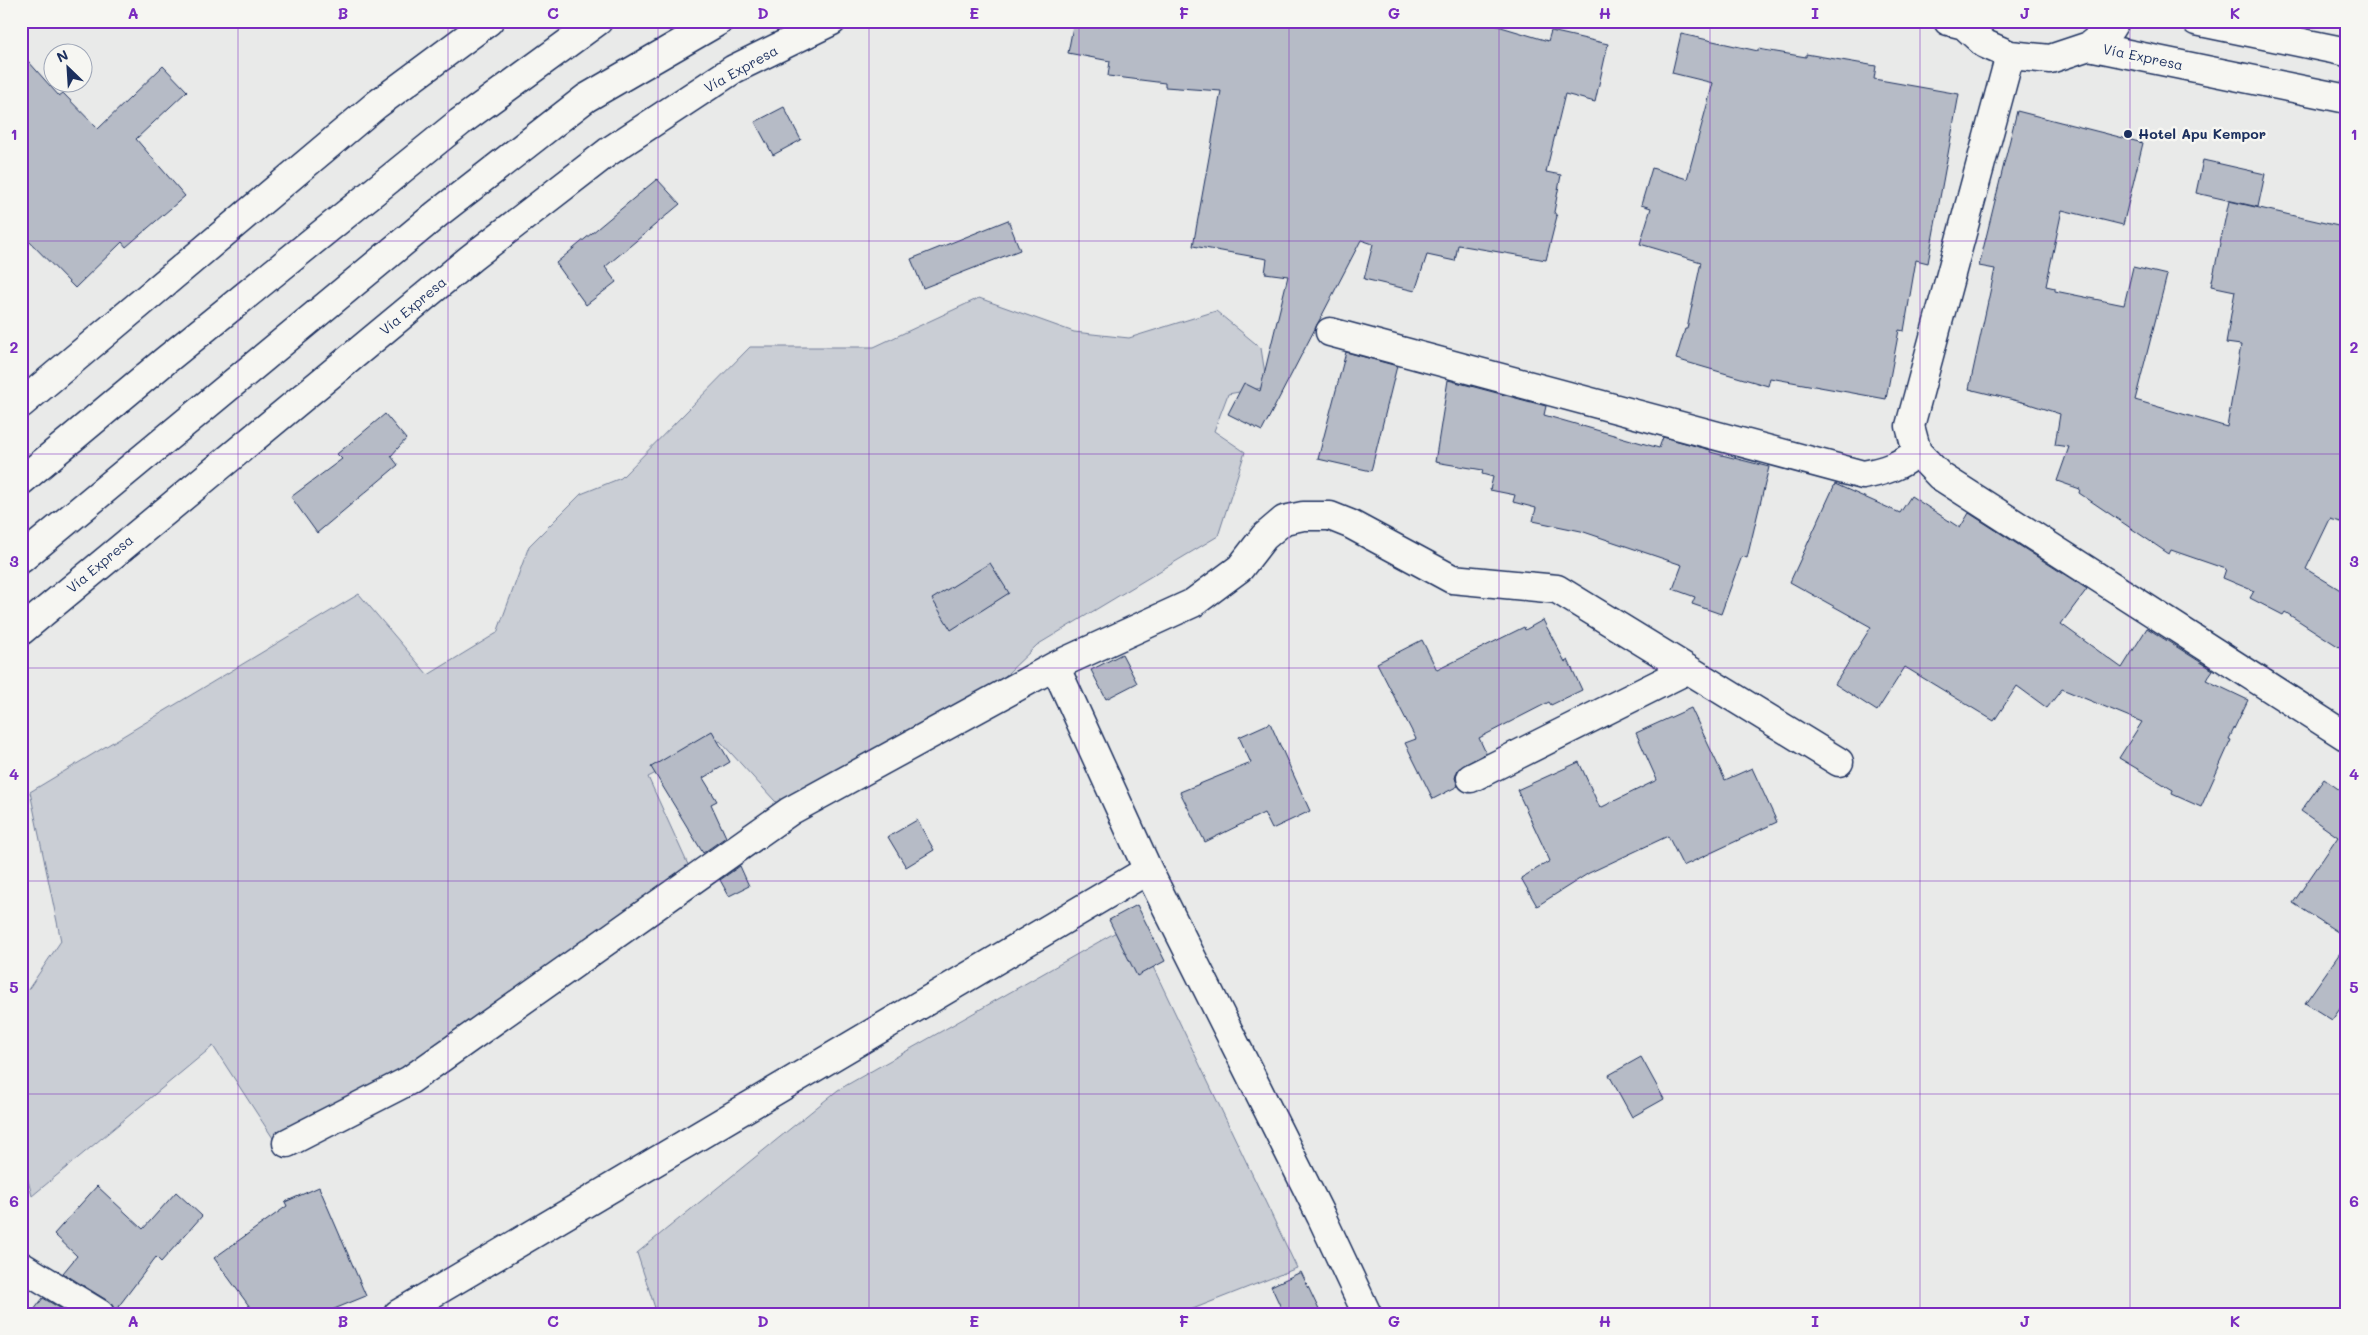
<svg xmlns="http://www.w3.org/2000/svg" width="2368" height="1335" font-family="Mali,sans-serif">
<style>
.green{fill:#caced5;stroke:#727e9a}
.building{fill:#b6bbc6;stroke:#1b2f5e}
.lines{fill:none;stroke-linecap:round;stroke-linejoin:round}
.minor-casing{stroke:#1b2f5e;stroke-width:31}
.major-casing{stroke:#1b2f5e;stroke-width:31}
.minor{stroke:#f6f6f2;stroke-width:28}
.major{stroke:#f6f6f2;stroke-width:28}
.grid{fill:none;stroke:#7b2cbf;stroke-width:1;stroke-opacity:0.55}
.poi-dot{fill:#1b2f5e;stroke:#f6f6f2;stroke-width:2}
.labels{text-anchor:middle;stroke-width:5;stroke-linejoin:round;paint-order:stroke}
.street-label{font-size:14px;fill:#1b2f5e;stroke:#f6f6f2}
.poi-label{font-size:14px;font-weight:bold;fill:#1b2f5e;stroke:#f6f6f2;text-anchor:start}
.neatline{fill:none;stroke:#7b2cbf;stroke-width:2}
.grid-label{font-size:16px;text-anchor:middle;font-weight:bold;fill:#7b2cbf}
</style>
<rect width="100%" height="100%" fill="#e9eae9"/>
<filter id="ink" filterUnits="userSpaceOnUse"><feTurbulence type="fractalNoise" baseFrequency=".02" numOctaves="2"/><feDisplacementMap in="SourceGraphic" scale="10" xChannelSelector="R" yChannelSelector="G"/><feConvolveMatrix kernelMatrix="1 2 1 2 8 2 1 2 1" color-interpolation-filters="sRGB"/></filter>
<g filter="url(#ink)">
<path class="green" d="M 979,298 L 1074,332 L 1129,338 L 1216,311 L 1261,348 L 1267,387 L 1228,394 L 1214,431 L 1245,452 L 1218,536 L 1037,645 L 1004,677 L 785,812 L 720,741 L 648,777 L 695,880 L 282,1152 L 213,1046 L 32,1196 L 21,1153 L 21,1000 L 61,941 L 30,792 L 359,594 L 428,675 L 497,633 L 529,546 L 581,494 L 621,478 L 750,347 L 874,347 Z
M 1132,923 L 1297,1268 L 1180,1314 L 657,1314 L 637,1253 L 838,1090 Z"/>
<path class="building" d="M 1074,21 L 1481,21 L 1548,41 L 1551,31 L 1608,44 L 1595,102 L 1565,94 L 1546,172 L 1561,175 L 1554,212 L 1557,216 L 1546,260 L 1458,245 L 1455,261 L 1427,255 L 1415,291 L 1364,279 L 1373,244 L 1361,240 L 1262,431 L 1228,414 L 1244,383 L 1260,391 L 1288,276 L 1265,273 L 1267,259 L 1193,246 L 1221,91 L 1165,87 L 1165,83 L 1108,76 L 1110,61 L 1068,53 Z
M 1681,34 L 1758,51 L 1758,49 L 1806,57 L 1806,54 L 1876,66 L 1874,79 L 1959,94 L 1928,263 L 1916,260 L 1904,331 L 1899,330 L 1886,399 L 1770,378 L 1768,386 L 1676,359 L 1685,329 L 1687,329 L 1701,262 L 1640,244 L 1651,208 L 1641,205 L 1652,168 L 1687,179 L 1713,83 L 1672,73 Z
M 21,53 L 59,96 L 63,93 L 98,129 L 163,66 L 187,91 L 136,139 L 185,196 L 126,247 L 122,242 L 75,288 L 21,233 Z
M 784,107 L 801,140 L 773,155 L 755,122 Z
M 2017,111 L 2143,143 L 2123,225 L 2062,210 L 2046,286 L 2055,288 L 2055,291 L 2124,305 L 2133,267 L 2167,275 L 2135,400 L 2227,427 L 2241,345 L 2226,343 L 2235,291 L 2211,286 L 2229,201 L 2347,228 L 2347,505 L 2341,522 L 2330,519 L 2306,569 L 2347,594 L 2347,652 L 2285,612 L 2283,615 L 2250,598 L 2254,591 L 2223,578 L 2226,569 L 2171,550 L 2169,554 L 2079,493 L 2080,489 L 2057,481 L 2069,447 L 2055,445 L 2060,414 L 2026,403 L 1969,389 L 1995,269 L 1979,266 Z
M 2203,160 L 2265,174 L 2258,207 L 2196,193 Z
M 657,179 L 680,204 L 605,267 L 616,282 L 586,305 L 556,263 Z
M 1008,220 L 1020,250 L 923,288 L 911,259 Z
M 1346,352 L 1397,366 L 1371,471 L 1318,459 Z
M 1448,380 L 1546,406 L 1544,415 L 1659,448 L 1663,437 L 1711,450 L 1710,452 L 1769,467 L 1747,558 L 1742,556 L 1721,614 L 1692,604 L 1695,597 L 1673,589 L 1682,565 L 1581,531 L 1533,521 L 1536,508 L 1513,502 L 1515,495 L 1490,490 L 1493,477 L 1482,474 L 1483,470 L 1435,462 Z
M 385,414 L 406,439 L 391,456 L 398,465 L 317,533 L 291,497 L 342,459 L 337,454 Z
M 1835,484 L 1900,513 L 1911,496 L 1960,528 L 1969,513 L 2087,589 L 2061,624 L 2122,668 L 2147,628 L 2213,670 L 2206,680 L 2248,700 L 2229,739 L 2231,740 L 2201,807 L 2172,794 L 2173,790 L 2119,758 L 2142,722 L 2062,689 L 2047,708 L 2017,686 L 1994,721 L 1905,667 L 1877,711 L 1835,684 L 1871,627 L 1790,582 Z
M 990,563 L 1009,593 L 951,630 L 932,599 Z
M 1543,620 L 1565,662 L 1568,660 L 1582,690 L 1551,705 L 1549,702 L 1479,738 L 1486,753 L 1458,769 L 1455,778 L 1458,786 L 1433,799 L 1405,743 L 1416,739 L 1377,663 L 1422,640 L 1437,670 L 1524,627 L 1525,630 Z
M 1122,654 L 1137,683 L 1106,699 L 1091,670 Z
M 1691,708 L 1725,780 L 1752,768 L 1777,822 L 1683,866 L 1668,836 L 1589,873 L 1537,906 L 1521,878 L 1550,861 L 1517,790 L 1579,762 L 1600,808 L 1657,780 L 1636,733 Z
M 1270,723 L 1310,811 L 1272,829 L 1264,813 L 1205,842 L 1180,792 L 1251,763 L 1239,737 Z
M 712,731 L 730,762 L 703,778 L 717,801 L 711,804 L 726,837 L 703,853 L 651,767 Z
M 2324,779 L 2347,795 L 2347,938 L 2293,903 L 2338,837 L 2301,811 Z
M 917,820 L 934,850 L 906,867 L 888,837 Z
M 740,866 L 749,886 L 729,896 L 720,880 Z
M 1137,905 L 1165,961 L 1137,976 L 1109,920 Z
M 2347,943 L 2347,999 L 2332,1020 L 2305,1003 Z
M 1641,1057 L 1664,1099 L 1632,1117 L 1609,1075 Z
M 97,1186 L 143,1229 L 176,1192 L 202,1216 L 161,1262 L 156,1257 L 115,1311 L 108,1301 L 63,1273 L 77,1256 L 54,1234 Z
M 319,1187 L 366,1296 L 322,1314 L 255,1314 L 214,1258 L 287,1206 L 285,1202 Z
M 1301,1272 L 1321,1314 L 1284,1314 L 1271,1286 Z
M 43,1298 L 70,1314 L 31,1314 Z"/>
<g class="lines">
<g class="minor-casing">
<path id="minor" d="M 1330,332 L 1863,475 C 1885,471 1900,466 1917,452
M 1471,778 L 1687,670
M 287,1143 L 410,1080 L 790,811 L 1055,666
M 21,1266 L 100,1314
M 398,1314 L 1148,870
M 1367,1314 L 1321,1216 L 1148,870 L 1055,666 L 1193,603 L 1240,568 L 1264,537 L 1284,520 L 1303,516 L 1330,516 L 1350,524 L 1452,579 L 1557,589 L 1839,762"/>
</g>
<g class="major-casing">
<path id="major" d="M 1948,21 L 1964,25 L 1985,44 L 2010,55 L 2050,59 L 2089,46 L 2347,99
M 2196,21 L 2347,52
M 2089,46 L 2110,29 L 2115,21
M 2010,55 L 1910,426 L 1917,452 L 1940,476 L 2347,737
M 21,404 L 376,105 L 489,21
M 21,481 L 166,360 L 460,122 L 598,21
M 21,559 L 437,214 L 586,98 L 719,21
M 21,631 L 471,258 L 608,152 L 734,69 L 832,21"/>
</g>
<use href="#minor" class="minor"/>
<use href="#major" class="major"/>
</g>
</g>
<path class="grid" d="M 238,21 L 238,1314M 448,21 L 448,1314M 658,21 L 658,1314M 869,21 L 869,1314M 1079,21 L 1079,1314M 1289,21 L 1289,1314M 1499,21 L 1499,1314M 1710,21 L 1710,1314M 1920,21 L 1920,1314M 2130,21 L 2130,1314M 21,241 L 2347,241M 21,454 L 2347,454M 21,668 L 2347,668M 21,881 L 2347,881M 21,1094 L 2347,1094"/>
<circle class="poi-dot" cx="2128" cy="134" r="5"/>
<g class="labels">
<g class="street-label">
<text transform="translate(2143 57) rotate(12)" y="5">Vía Expresa</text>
<text transform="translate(741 69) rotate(-29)" y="5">Vía Expresa</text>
<text transform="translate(413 306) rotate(-40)" y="5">Vía Expresa</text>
<text transform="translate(100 564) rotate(-40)" y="5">Vía Expresa</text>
</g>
<g class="poi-label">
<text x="2138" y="139">Hotel Apu Kempor</text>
</g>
</g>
<rect width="2368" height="1335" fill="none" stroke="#f6f6f2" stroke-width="55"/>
<g transform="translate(68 68) rotate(335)"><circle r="24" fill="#f6f6f2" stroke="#9ea6b7"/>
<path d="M0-4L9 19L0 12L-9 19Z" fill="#1b2f5e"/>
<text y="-8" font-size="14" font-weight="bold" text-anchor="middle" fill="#1b2f5e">N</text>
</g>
<rect x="28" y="28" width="2312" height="1280" class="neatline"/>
<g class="grid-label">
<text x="133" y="19">A</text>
<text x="343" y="19">B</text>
<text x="553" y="19">C</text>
<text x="763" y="19">D</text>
<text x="974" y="19">E</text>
<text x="1184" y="19">F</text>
<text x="1394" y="19">G</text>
<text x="1605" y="19">H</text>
<text x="1815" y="19">I</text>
<text x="2025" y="19">J</text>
<text x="2235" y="19">K</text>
<text x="14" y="140">1</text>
<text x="2354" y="140">1</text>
<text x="14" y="353">2</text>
<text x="2354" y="353">2</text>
<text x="14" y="567">3</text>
<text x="2354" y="567">3</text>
<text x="14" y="780">4</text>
<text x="2354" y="780">4</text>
<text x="14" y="993">5</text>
<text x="2354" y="993">5</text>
<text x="14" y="1207">6</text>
<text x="2354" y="1207">6</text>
<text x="133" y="1327">A</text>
<text x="343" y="1327">B</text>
<text x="553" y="1327">C</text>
<text x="763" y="1327">D</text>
<text x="974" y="1327">E</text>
<text x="1184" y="1327">F</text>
<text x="1394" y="1327">G</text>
<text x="1605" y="1327">H</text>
<text x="1815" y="1327">I</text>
<text x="2025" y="1327">J</text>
<text x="2235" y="1327">K</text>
</g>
</svg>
